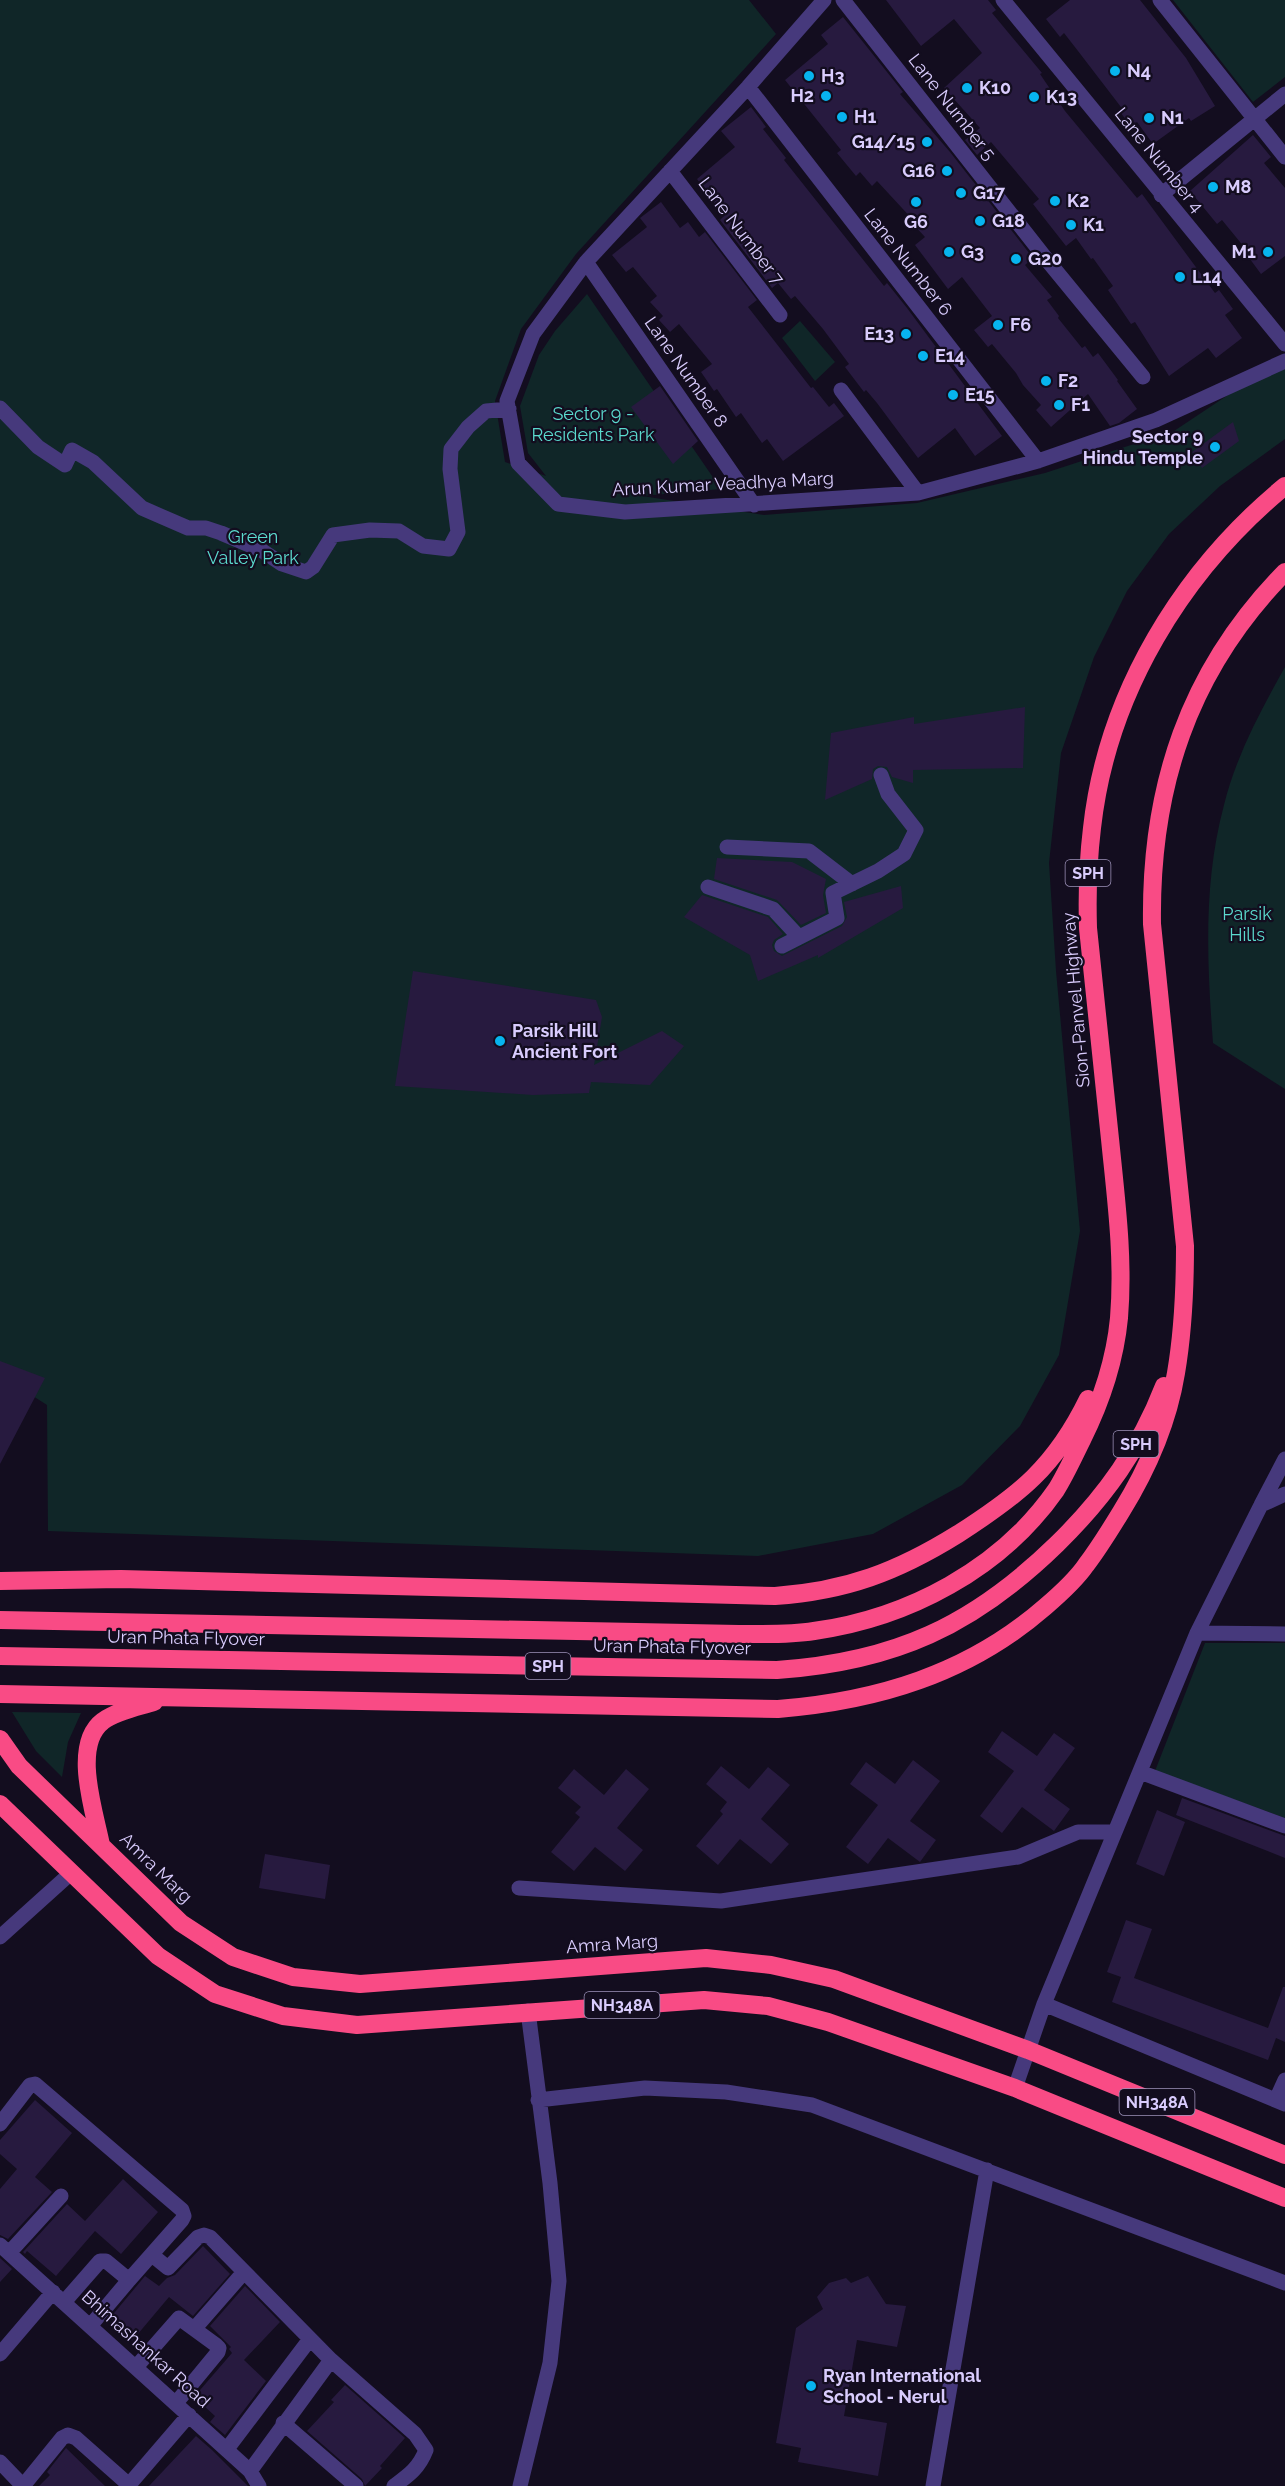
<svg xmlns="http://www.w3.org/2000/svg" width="1285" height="2486" font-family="Raleway,sans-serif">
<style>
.green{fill:#102628}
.building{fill:#271a3f}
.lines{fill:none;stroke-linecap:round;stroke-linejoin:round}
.minor{stroke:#46397c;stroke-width:15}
.highway{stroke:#f94b85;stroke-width:18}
.poi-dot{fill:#07b4ee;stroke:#130d1f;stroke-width:2}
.labels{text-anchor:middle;stroke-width:4.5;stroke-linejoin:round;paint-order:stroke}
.shield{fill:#130d1f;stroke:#9e93ba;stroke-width:1.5}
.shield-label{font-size:16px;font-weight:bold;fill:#d9ccfd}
.poi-label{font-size:18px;font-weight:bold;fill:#d9ccfd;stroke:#130d1f;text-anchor:start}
.street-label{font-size:18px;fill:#d9ccfd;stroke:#130d1f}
.park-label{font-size:18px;fill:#5bdace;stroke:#130d1f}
</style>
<rect width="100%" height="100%" fill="#130d1f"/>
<path class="green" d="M 0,0 L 749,0 L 776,34 L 576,254 L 521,329 L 495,401 L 505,462 L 546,476 L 528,453 L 520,406 L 539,355 L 555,331 L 587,294 L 721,489 L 642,496 L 764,515 L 917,503 L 1045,473 L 1174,431 L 1285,357 L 1285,439 L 1220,486 L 1169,534 L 1127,591 L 1094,657 L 1061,753 L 1049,863 L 1056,971 L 1080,1231 L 1059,1355 L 1020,1426 L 962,1485 L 873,1534 L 758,1556 L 48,1531 L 47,1405 L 0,1375 Z
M 1173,0 L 1285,0 L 1285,77 L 1253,102 Z
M 800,321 L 835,362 L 815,381 L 782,338 Z
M 1285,667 L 1285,1089 L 1213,1043 C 1207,963 1203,883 1224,805 C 1236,756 1261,710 1285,667 Z
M 1205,1643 L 1285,1643 L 1285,1818 L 1155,1771 Z
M 12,1712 L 81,1713 L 68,1742 L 62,1777 L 36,1751 Z"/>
<path class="building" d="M 886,0 L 988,0 L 996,10 L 992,13 L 1042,73 L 1040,74 L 1065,111 L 1137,198 L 1142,194 L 1215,293 L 1219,290 L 1233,309 L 1225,315 L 1242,338 L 1216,358 L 1208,348 L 1169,376 L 1135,322 L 1131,324 L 1108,290 L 1113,286 L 1093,258 L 1091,259 L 1076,238 L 1066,246 L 1033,204 L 1039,199 L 991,142 L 977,155 L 965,140 L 980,128 L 944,88 L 982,53 L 954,19 L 921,46 Z
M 1070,0 L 1140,0 L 1186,58 L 1215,106 L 1191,121 L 1189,118 L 1153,144 L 1137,122 L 1131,127 L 1121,113 L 1124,111 L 1078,51 L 1064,33 L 1060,37 L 1046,19 Z
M 843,17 L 903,92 L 900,94 L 950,152 L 1033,258 L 1025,265 L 1052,297 L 1047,300 L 1059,316 L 1058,318 L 1082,348 L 1085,346 L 1093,357 L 1098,353 L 1118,380 L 1117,381 L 1137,409 L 1119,423 L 1110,426 L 1088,394 L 1051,427 L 1036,410 L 1041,405 L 1023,385 L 1016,373 L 992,344 L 988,347 L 974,330 L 992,316 L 962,277 L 948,289 L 915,245 L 925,237 L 912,223 L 914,221 L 877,181 L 872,186 L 860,172 L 856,176 L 837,153 L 841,150 L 785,80 L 828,44 L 821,35 Z
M 751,107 L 766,127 L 763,129 L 786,158 L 784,160 L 884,286 L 887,283 L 907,308 L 1002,436 L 975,456 L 955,428 L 918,458 L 877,403 L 866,390 L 864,392 L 845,367 L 849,364 L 823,329 L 795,296 L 791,299 L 778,283 L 772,288 L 720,220 L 724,216 L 697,179 L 735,147 L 721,131 Z
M 1253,135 L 1271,157 L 1264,163 L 1285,188 L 1285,256 L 1261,274 L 1247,255 L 1249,253 L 1222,220 L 1217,224 L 1190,191 Z
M 661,202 L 680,228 L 688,222 L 699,237 L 705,232 L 757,300 L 748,307 L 811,388 L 813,387 L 829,407 L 834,403 L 844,416 L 783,461 L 767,439 L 762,443 L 741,413 L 736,417 L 717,389 L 714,391 L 701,372 L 712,364 L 679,324 L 670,332 L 659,320 L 663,316 L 650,302 L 657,296 L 633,267 L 626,272 L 612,255 L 647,227 L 640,218 Z
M 660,386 L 698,441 L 673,464 L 631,407 Z
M 1233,422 L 1239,441 L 1202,468 L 1192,452 Z
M 1025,707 L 1023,768 L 913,770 L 913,783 L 892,777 L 887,767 L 878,766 L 873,769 L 872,779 L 825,800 L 831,733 L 914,717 L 914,724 Z
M 717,858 L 792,862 L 826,879 L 823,895 L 826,913 L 801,925 L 777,900 L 714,879 Z
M 901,886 L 903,908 L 818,958 L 818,955 L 758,981 L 750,955 L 684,917 L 702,895 L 768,917 L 783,934 L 774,940 L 772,945 L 774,951 L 782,956 L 842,926 L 847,917 L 844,902 Z
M 413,971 L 596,1000 L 602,1017 L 594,1065 L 662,1031 L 684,1046 L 650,1085 L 591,1082 L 589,1093 L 533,1095 L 395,1086 Z
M 0,1361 L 45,1378 L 0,1464 Z
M 1002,1731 L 1037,1756 L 1054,1733 L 1075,1748 L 1044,1790 L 1070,1809 L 1054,1831 L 1022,1807 L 1002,1833 L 980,1816 L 1014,1771 L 988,1752 Z
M 913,1760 L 940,1781 L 910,1821 L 936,1840 L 920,1862 L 888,1838 L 868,1864 L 846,1847 L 878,1805 L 850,1784 L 866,1762 L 895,1784 Z
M 721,1766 L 749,1789 L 768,1767 L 790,1785 L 761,1819 L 789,1844 L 771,1864 L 740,1839 L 718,1865 L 696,1846 L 723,1814 L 720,1811 L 727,1802 L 706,1784 Z
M 574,1769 L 604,1795 L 626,1769 L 649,1789 L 617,1828 L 643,1850 L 625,1871 L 595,1847 L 574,1871 L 551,1852 L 580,1817 L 575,1813 L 581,1807 L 558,1788 Z
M 1182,1798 L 1285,1836 L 1285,1858 L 1176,1815 Z
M 1157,1810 L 1185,1822 L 1164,1876 L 1136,1864 Z
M 265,1854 L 330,1865 L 325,1899 L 259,1888 Z
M 1126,1920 L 1152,1929 L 1134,1978 L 1268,2028 L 1283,1987 L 1285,1987 L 1285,2042 L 1276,2038 L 1268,2060 L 1112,2002 L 1121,1977 L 1107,1972 Z
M 35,2100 L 72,2133 L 35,2177 L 52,2192 L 8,2239 L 0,2235 L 0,2189 L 17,2169 L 0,2154 L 0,2140 Z
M 123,2179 L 158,2212 L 121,2254 L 95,2231 L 56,2276 L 27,2251 L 25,2254 L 23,2252 L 67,2204 L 85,2221 Z
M 203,2246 L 230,2274 L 193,2316 L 169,2297 L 132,2341 L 110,2318 L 145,2276 L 159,2286 L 167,2278 L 175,2275 Z
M 0,2258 L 12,2269 L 0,2282 Z
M 868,2276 L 886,2304 L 906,2306 L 897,2347 L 857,2340 L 844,2416 L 887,2423 L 878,2476 L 798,2462 L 801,2448 L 776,2443 L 796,2328 L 823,2309 L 817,2297 L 829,2283 L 846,2278 L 851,2283 Z
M 245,2286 L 280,2322 L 244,2360 L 266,2381 L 225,2435 L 210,2422 L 215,2416 L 194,2397 L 232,2353 L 229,2349 L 231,2347 L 210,2326 Z
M 345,2385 L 405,2438 L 380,2466 L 382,2468 L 365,2486 L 362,2479 L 307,2431 L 334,2402 L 331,2400 Z
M 196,2436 L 212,2450 L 248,2486 L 149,2486 Z
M 66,2448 L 105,2486 L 39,2486 L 50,2475 L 47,2472 Z"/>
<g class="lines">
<path class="minor" d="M 824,0 L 748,87 L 586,262 L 533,334 L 507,401 L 518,463 L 558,504 L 625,512 L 918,493 L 1038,461 L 1156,420 L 1285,361
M 843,0 L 1047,260 L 1143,377
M 1003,0 L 1285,344
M 1160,0 L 1285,157
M 748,87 L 1038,461
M 670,171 L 780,315
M 1161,195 L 1285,94
M 586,262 L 754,505
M 841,390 L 918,493
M 0,408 L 38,447 L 65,465 L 72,450 L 93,462 L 142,508 L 188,528 L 206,528 L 221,533 L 261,550 L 282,564 L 306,572 L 313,567 L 333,535 L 370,530 L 399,531 L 423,546 L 449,549 L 458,532 L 450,469 L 451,449 L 468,427 L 486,411 L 509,409
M 727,847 L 809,851 L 852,884
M 708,887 L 773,909 L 799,937
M 782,946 L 837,918 L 833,893 L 878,871 L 904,854 L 916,830 L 888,794 L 881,775
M 1261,1505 L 1285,1459
M 1197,1633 L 1285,1634
M 1140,1772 L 1285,1826
M 519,1888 L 721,1901 L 1018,1857 L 1078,1832 L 1115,1832
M 0,1937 L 71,1873
M 1044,2004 L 1285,2104
M 1015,2088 L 1044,2004 L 1197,1633 L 1261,1505 L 1285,1494
M 538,2100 L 645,2088 L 726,2092 L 812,2105 L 1285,2283
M 1276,2100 L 1285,2080
M 0,2124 L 30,2085 L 35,2084 L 182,2210 L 184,2216 L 182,2220 L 129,2280 L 106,2261 L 100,2261 L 65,2301
M 0,2245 L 250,2471 L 259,2486
M 9,2253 L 61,2196
M 152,2255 L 168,2268 L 198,2237 L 204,2235 L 210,2237 L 331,2360 L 415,2434 L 426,2450 C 419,2468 409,2475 394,2486
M 91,2325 L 129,2280
M 195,2328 L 244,2272
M 0,2354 L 53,2292
M 136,2367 L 179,2318 L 216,2345 L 219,2348 L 218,2352 L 176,2403
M 283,2423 L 356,2486
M 227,2449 L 310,2339
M 0,2462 L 23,2486
M 250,2471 L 331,2360
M 23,2486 L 62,2438 L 68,2435 L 76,2438 L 128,2484
M 128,2486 L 189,2415
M 520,2486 L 550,2363 L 559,2281 L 550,2183 L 528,2011
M 933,2486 L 987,2170"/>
<path class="highway" d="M 0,1581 L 121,1579 L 775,1596 C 846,1591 897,1572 958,1534 C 1019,1495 1055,1467 1088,1399
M 0,1620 L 739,1634 C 764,1634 789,1635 814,1631 C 908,1618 1001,1569 1056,1490 C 1066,1474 1074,1456 1082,1440 C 1101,1402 1115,1360 1119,1318 C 1124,1258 1116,1199 1110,1139 C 1103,1069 1095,999 1088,928 C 1087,894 1088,861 1092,828 C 1107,693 1182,571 1285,486
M 0,1656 L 777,1670 C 894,1662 973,1626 1057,1544 C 1105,1497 1140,1448 1164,1386
M 0,1694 L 778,1709 C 877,1701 968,1674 1045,1607 C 1059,1595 1075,1581 1086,1565 C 1099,1548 1110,1530 1121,1512 C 1147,1470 1168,1422 1176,1373 C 1183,1332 1185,1288 1185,1246 L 1152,924 C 1150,788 1188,671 1285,572
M 0,1739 L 19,1766 L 181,1923 L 233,1957 L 293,1977 L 360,1984 L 706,1958 L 771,1965 L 834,1979 L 1028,2050 L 1285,2155
M 0,1804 L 158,1956 L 215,1994 L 283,2016 L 357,2025 L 704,2000 L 768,2006 L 828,2022 L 1015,2088 L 1285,2198
M 101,1845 C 95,1813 71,1745 103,1721 C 117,1711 138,1707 154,1702"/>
</g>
<g class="poi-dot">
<circle cx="1115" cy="71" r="6"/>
<circle cx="809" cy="76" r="6"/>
<circle cx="967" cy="88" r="6"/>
<circle cx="826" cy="96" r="6"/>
<circle cx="1034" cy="97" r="6"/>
<circle cx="842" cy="117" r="6"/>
<circle cx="1149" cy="118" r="6"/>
<circle cx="927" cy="142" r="6"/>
<circle cx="947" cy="171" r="6"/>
<circle cx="1213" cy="187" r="6"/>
<circle cx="961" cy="193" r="6"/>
<circle cx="1055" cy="201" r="6"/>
<circle cx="916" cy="202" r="6"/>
<circle cx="980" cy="221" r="6"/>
<circle cx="1071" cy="225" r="6"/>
<circle cx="949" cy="252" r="6"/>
<circle cx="1268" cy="252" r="6"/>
<circle cx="1016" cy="259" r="6"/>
<circle cx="1180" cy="277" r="6"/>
<circle cx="998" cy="325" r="6"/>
<circle cx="906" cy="334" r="6"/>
<circle cx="923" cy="356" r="6"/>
<circle cx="1046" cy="381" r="6"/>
<circle cx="953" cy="395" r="6"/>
<circle cx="1059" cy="405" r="6"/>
<circle cx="1215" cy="447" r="6"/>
<circle cx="500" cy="1041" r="6"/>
<circle cx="811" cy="2386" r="6"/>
</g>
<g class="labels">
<g class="shield">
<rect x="1065.5" y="860" width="45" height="26" rx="4.5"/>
<rect x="1113.5" y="1431" width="45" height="26" rx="4.5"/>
<rect x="525.5" y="1653" width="45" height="26" rx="4.5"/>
<rect x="584.5" y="1992" width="75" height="26" rx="4.5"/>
<rect x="1119.5" y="2089" width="75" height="26" rx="4.5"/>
</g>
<g class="shield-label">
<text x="1088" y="879">SPH</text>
<text x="1136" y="1450">SPH</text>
<text x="548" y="1672">SPH</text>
<text x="622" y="2011">NH348A</text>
<text x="1157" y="2108">NH348A</text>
</g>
<g class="poi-label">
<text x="1127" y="77">N4</text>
<text x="821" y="82">H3</text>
<text x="979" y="94">K10</text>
<text x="814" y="102" text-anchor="end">H2</text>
<text x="1046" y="103">K13</text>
<text x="854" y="123">H1</text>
<text x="1161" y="124">N1</text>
<text x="915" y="148" text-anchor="end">G14/15</text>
<text x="935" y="177" text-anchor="end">G16</text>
<text x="1225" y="193">M8</text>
<text x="973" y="199">G17</text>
<text x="1067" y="207">K2</text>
<text x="992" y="227">G18</text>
<text x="916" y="228" text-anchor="middle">G6</text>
<text x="1083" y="231">K1</text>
<text x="961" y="258">G3</text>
<text x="1256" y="258" text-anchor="end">M1</text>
<text x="1028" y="265">G20</text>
<text x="1192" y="283">L14</text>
<text x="1010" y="331">F6</text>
<text x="894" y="340" text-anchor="end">E13</text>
<text x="935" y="362">E14</text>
<text x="1058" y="387">F2</text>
<text x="965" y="401">E15</text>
<text x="1071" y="411">F1</text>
<text x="1203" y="443" text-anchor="end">Sector 9<tspan x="1203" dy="21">Hindu Temple</tspan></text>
<text x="512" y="1037">Parsik Hill<tspan x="512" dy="21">Ancient Fort</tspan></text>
<text x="823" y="2382">Ryan International<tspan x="823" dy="21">School - Nerul</tspan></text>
</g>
<g class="street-label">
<text transform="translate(952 107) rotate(52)" y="6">Lane Number 5</text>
<text transform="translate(1159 160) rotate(51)" y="6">Lane Number 4</text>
<text transform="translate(741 231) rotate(53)" y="6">Lane Number 7</text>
<text transform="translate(908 262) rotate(52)" y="6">Lane Number 6</text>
<text transform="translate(686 372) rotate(55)" y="6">Lane Number 8</text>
<text transform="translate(723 484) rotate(-3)" y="6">Arun Kumar Veadhya Marg</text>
<text transform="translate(1076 1000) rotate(-95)" y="6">Sion-Panvel Highway</text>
<text transform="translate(186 1638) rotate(1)" y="6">Uran Phata Flyover</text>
<text transform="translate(672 1647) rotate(1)" y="6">Uran Phata Flyover</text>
<text transform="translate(156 1868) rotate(44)" y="6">Amra Marg</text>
<text transform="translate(612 1944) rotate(-4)" y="6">Amra Marg</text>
<text transform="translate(146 2349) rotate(42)" y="6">Bhimashankar Road</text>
</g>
<g class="park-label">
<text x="593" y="420">Sector 9 -<tspan x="593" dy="21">Residents Park</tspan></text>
<text x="253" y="543">Green<tspan x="253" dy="21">Valley Park</tspan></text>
<text x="1247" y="920">Parsik<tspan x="1247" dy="21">Hills</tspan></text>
</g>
</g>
</svg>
